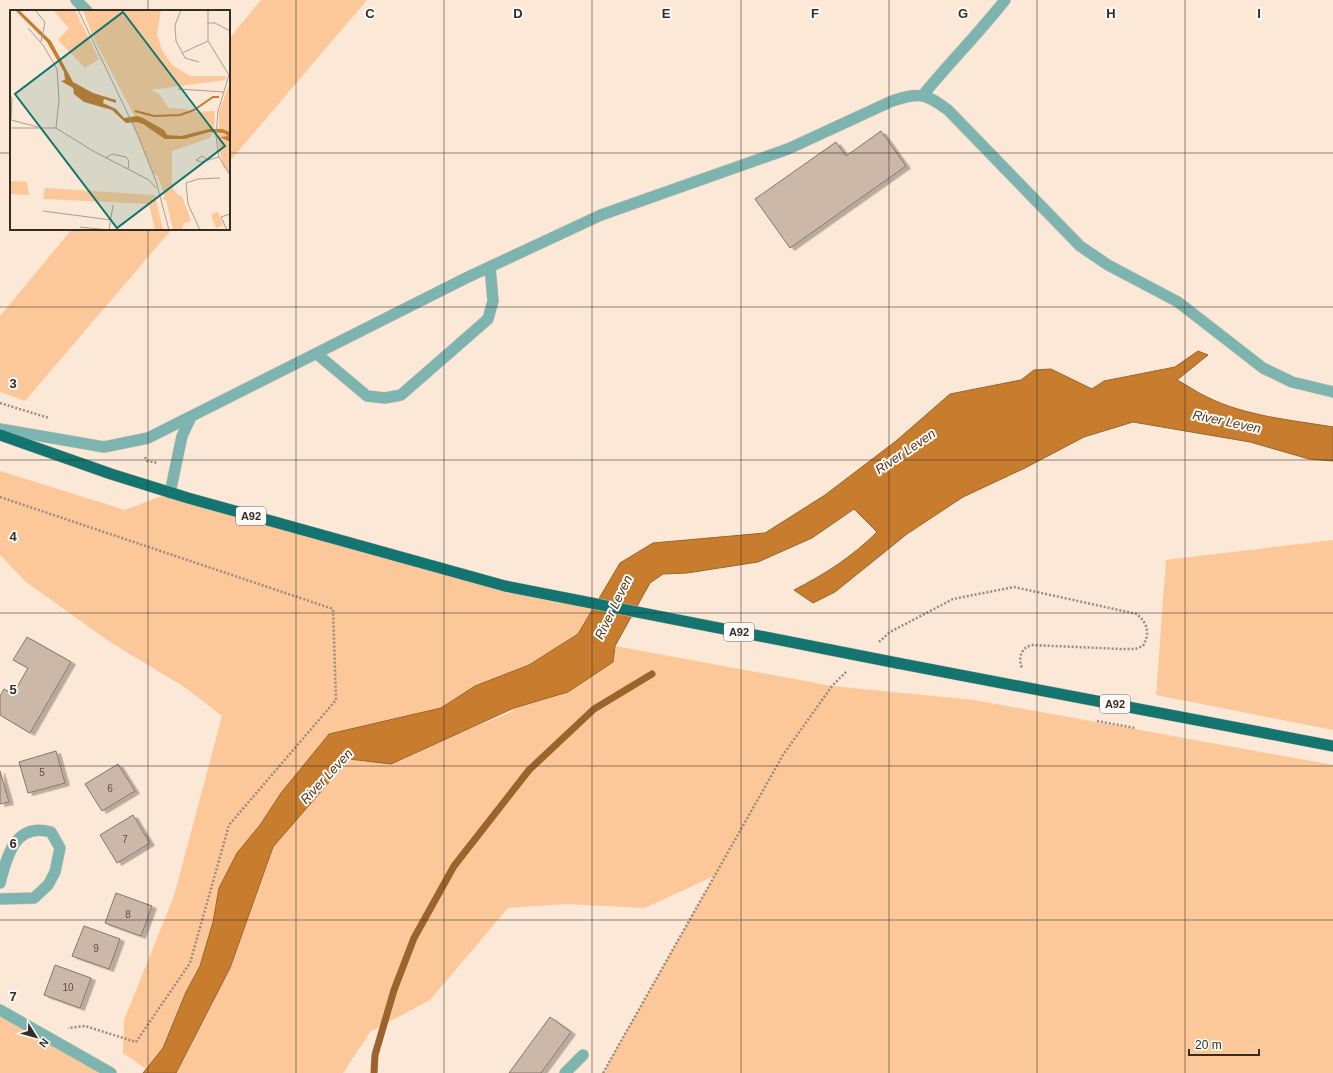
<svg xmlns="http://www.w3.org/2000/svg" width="1333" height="1073" font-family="Arial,sans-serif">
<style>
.green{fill:#fdc899}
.water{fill:#c77c2e;stroke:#9b642c}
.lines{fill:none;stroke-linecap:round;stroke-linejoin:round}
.stream{stroke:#9b642c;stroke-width:7}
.building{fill:#cbb8a8;stroke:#877566;filter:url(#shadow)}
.service-casing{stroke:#d8c6b7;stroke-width:12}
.minor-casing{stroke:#d8c6b7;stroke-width:12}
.trunk-casing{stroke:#d8c6b7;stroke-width:12}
.path{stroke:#988b7f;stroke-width:2.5;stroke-dasharray:2 2;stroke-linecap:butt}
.service{stroke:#7db4b0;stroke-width:11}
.minor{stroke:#7db4b0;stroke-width:11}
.trunk{stroke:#147470;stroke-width:11}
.trunk-bridge-casing{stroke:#d8c6b7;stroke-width:12;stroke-linecap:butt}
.trunk-bridge{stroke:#147470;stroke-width:11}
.grid{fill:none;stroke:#342d26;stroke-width:1;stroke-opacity:0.55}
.labels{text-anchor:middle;stroke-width:4;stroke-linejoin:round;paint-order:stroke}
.number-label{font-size:10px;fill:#5a5046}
.shield{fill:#fdf9f5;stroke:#706a64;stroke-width:1}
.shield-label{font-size:11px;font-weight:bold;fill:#342d26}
.water-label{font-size:13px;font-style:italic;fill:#543415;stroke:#fdf9f5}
.inset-river{fill:none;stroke:#c77c2e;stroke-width:2}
.inset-road{fill:none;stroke:#ac9d90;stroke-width:1}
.view{fill:#0f766e;fill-opacity:0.15;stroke:#0f766e;stroke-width:2}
.inset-edge{fill:none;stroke:#342d26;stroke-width:2}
.grid-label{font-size:13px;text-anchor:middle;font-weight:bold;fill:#342d26;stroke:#fdf9f5;stroke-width:4;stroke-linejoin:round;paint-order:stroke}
</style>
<defs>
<filter id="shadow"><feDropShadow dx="4.5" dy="2.5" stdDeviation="0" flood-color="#0004"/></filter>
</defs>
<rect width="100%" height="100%" fill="#fce8d7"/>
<path class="green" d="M 261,0 L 367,0 L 229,162 L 229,39 Z
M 72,229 L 172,229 L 25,401 L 0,392 L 0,316 Z
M 0,471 L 125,510 L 170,493 L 505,586 L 647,614 L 578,634 L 529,665 L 475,686 L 441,708 L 329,734 L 281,793 L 219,888 L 213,922 L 200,966 L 186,992 L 163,1048 L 146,1069 L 123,1053 L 124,1020 L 174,896 L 222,716 L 186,688 L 110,642 L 26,582 L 0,555 Z
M 1333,540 L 1333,730 L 1156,695 L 1166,560 Z
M 615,646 L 832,686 L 974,700 L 1333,765 L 1333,1073 L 603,1073 L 714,876 L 645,908 L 565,904 L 508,908 L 430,1000 L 370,1032 L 343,1073 L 176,1073 L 230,968 L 273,847 L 349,759 L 392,764 L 449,737 L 511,712 L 514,708 L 567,692 L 613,662 Z
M 0,1010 L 111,1073 L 0,1073 Z"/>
<path class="water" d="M 1198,351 L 1208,355 L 1177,380 C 1187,385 1196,392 1207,397 C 1245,416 1291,420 1333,427 L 1333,461 L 1309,459 L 1250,442 L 1133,422 L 1084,437 L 1025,468 L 963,497 L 907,534 L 835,592 L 813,603 L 794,590 C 825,574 852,557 877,532 L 854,509 L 812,538 L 758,562 L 687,573 L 663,574 L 650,583 L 615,646 L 613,662 L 568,692 L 514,708 L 391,764 L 349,759 L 273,847 L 230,968 L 176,1073 L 143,1073 L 163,1048 L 186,992 L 200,966 L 213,922 L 219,888 L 237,853 L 260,825 L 281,793 L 329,734 L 441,708 L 475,686 L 529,665 L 578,634 L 620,563 L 653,543 L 765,533 L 825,495 L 896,441 L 950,394 L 1021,380 L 1034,370 L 1051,369 L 1092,389 L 1104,381 L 1175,367 Z"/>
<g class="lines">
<path class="stream" d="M 374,1073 L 375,1055 L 394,990 L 414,938 L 454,866 L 529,770 L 594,709 L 652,674"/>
</g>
<path class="building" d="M 881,131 L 906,166 L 790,248 L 755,199 L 836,142 L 846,156 Z
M 27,637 L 71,662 L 30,733 L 0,715 L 0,696 L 4,689 L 13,694 L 28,668 L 13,660 Z
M 56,751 L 65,783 L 28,793 L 19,762 Z
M 118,764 L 135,791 L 102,811 L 85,784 Z
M 0,771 L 9,802 L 0,804 Z
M 133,815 L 150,843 L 117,863 L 100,835 Z
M 116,893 L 152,906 L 141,936 L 105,923 Z
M 84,926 L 120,939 L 109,969 L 72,956 Z
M 55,965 L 91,978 L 80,1008 L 44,995 Z
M 550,1017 L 571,1032 L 541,1073 L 509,1073 Z"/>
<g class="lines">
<g class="service-casing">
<path id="service" d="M 923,95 C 950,62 979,33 1005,0
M 317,354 L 367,396 L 385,398 L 401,395 L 488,319 L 493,301 L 490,267
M 0,429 L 104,447 L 148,438 L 468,277 L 601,215 L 788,149 L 892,101 C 920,92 925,93 948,110 L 1080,246 L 1108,265 L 1178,302 L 1263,368 L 1292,382 L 1333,392
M 170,493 L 182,436 L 191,417
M 565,1073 L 583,1055"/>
</g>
<g class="minor-casing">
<path id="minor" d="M 76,0 L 87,11
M 0,883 C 7,856 15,822 51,832 L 60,848 L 55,872 L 48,885 L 34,898 L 0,899
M 0,1010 L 111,1073"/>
</g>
<g class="trunk-casing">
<path id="trunk" d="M 0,435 L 111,474 L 188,498 L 505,586 L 831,650
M 897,663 L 1333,746"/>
</g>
<path class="path" d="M 0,403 L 49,418
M 145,457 L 147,461 L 158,463
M 0,497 L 333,609 L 336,700 L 229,825 L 190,963 L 136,1042 L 85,1026 L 68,1028
M 879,642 L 890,632 L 953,599 L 1014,587 L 1137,614 C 1148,624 1150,633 1143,646 L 1135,649 L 1122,649 L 1031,645 C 1021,649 1019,656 1021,666 L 1024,668
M 1097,721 L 1135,728
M 603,1073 L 783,755 L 832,686 L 847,671"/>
<use href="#service" class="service"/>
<use href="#minor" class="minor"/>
<use href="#trunk" class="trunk"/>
<g class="trunk-bridge-casing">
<path id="trunk-bridge" d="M 831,650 L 897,663"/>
</g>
<use href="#trunk-bridge" class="trunk-bridge"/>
</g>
<path class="grid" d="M 148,0 L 148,11M 296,0 L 296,1073M 444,0 L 444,1073M 592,0 L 592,1073M 741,0 L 741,1073M 889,0 L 889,1073M 1037,0 L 1037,1073M 1185,0 L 1185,1073M 0,153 L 11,153M 229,153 L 1333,153M 148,229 L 148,1073M 0,307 L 1333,307M 0,460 L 1333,460M 0,613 L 1333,613M 0,766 L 1333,766M 0,920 L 1333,920"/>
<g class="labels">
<g class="number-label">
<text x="42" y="776">5</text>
<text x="110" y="792">6</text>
<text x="125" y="843">7</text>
<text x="128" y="918">8</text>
<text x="96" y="952">9</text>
<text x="68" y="991">10</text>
</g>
<g class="shield">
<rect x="236" y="507" width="30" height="18" rx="3"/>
<rect x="724" y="623" width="30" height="18" rx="3"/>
<rect x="1100" y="695" width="30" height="18" rx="3"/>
</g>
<g class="shield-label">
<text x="251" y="520">A92</text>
<text x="739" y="636">A92</text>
<text x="1115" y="708">A92</text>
</g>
<g class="water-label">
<text transform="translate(1227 421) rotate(12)" y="5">River Leven</text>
<text transform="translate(905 451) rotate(-34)" y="5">River Leven</text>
<text transform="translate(613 607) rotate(-64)" y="5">River Leven</text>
<text transform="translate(326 776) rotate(-47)" y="5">River Leven</text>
</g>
</g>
<g transform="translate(10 10)">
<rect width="220" height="220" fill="#fce8d7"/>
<path d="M 43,0 L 65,0 L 89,49 L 75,58 L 48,30 L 59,18 ZM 73,0 L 151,0 L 147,24 L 152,40 L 162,55 L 180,66 L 216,66 L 215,70 L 141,80 L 149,84 L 159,98 L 175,99 L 182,102 L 205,101 L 204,119 L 171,126 L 156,125 L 154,120 L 133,108 L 125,107 L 83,27 ZM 218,77 L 220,77 L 220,123 L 209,119 L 209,102 ZM 119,106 L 165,129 L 203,122 L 200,128 L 162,141 L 162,177 L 167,184 L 172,186 L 181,211 L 174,213 L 172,220 L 163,220 L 156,190 L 152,189 L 155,186 L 148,167 L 143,163 ZM 206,122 L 214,123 L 219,126 L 210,127 L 220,132 L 220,165 L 213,156 ZM 0,171 L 17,172 L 19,185 L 0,184 ZM 35,178 L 145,185 L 153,220 L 145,220 L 139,194 L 36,189 L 33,189 ZM 208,202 L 213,215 L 206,218 L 201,204 Z" fill="#fdc899"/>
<path d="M 5,0 L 9,0 L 41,31 L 63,72 L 83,83 L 106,90 L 106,93 L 94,89 L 93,93 L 106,99 L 114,108 L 127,106 L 133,108 L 154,120 L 157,125 L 171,126 L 199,119 L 212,119 L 220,122 L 220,132 L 210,127 L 218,126 L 214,123 L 200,122 L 174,129 L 155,129 L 133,114 L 127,112 L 116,113 L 102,100 L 74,92 L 64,84 L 63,78 L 51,71 L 55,70 L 54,62 L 37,32 Z" fill="#c77c2e"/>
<path class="inset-river" d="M 125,101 L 144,106 L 170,105 L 184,100 L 203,87 L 209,87"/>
<path class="inset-road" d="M 25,0 L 35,12 L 31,32M 68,0 L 127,123 L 146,171 L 159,220M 171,0 L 165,15 L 166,31 L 175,48 L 189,52M 198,0 L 198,31 L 219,65 L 208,101 L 206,126 L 209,147 L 220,165M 197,13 L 205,13 L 220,21M 18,18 L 33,35 L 47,59 L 49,90 L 46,118 L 83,141 L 139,170 L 146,178M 172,43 L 198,31M 168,79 L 214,82M 0,84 L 2,89 L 1,110 L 28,117M 0,118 L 46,118M 96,148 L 102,144 L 116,147 L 119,151 L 118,159M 197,150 L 192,146 L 186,150 L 191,152 L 209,147M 33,201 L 101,210M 70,217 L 98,220M 99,220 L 103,195M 190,220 L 178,194 L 176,173 L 188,169 L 210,168M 217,220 L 211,207 L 220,204"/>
<path class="view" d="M 113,2 L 215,136 L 107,218 L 5,84 Z"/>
<rect width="220" height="220" class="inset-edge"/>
</g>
<g class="grid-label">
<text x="370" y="18">C</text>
<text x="518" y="18">D</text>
<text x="666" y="18">E</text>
<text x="815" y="18">F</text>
<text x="963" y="18">G</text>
<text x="1111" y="18">H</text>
<text x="1259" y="18">I</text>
<text x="13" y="388">3</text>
<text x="13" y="541">4</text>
<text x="13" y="694">5</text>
<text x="13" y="848">6</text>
<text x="13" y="1001">7</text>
</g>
<g transform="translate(36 1037) rotate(127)" stroke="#fdf9f5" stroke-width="3" paint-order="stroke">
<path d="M0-3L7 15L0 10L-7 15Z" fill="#342d26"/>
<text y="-6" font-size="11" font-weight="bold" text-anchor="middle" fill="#342d26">N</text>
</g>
<path d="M1189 1049v6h70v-6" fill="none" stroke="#342d26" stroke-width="2"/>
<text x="1195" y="1049" font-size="12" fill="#342d26" stroke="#fdf9f5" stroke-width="3" paint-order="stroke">20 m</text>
</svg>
